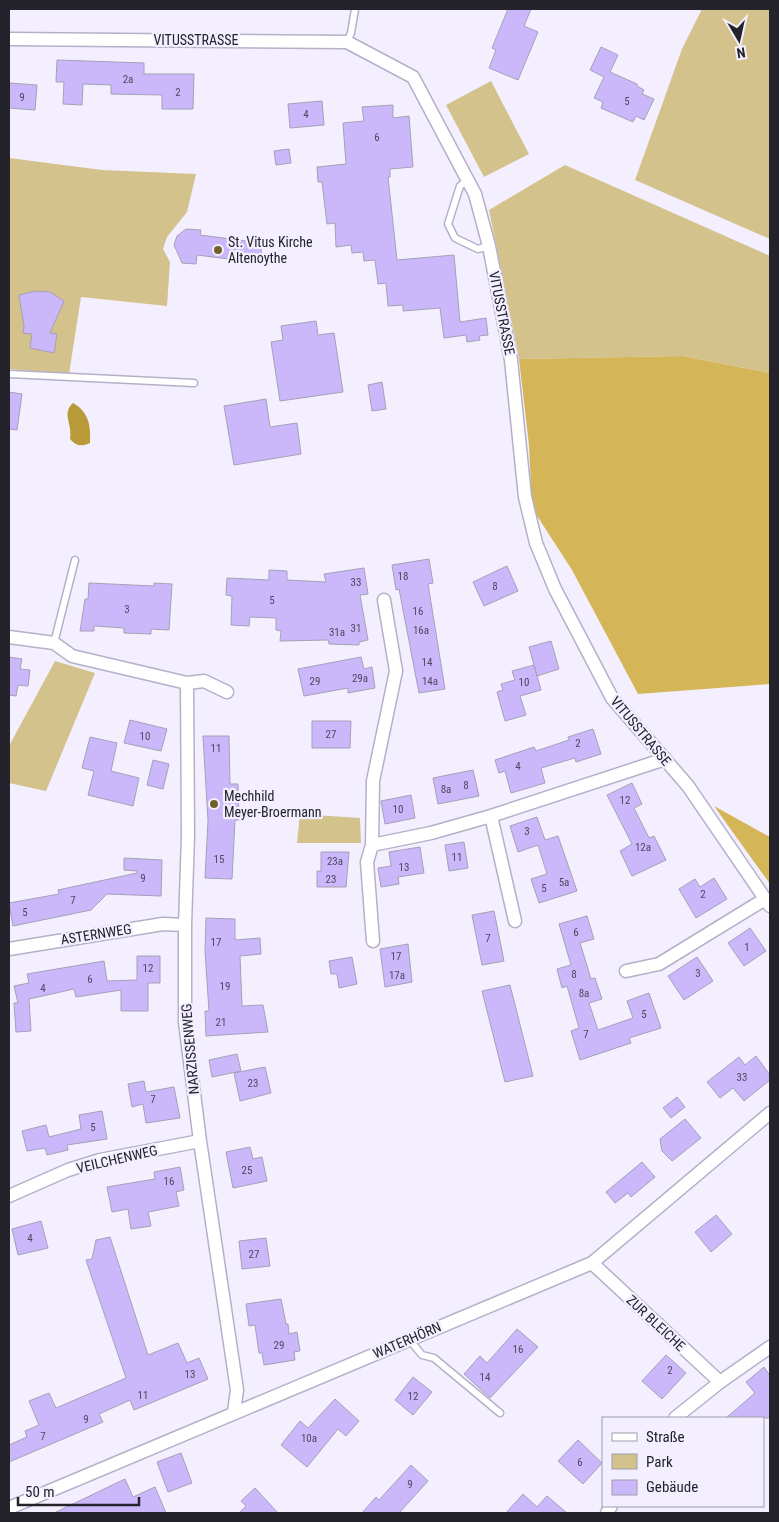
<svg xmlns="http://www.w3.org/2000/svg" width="779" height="1522" font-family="'Roboto Condensed',sans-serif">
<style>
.green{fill:#d4c28c}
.forest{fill:#d4b557}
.water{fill:#b89a39}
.building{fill:#cab8fb;stroke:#a5a0b7}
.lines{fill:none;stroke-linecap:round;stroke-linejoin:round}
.lane-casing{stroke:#b5b0c8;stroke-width:9}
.street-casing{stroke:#b5b0c8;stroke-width:15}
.lane{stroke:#fff;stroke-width:6}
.street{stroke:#fff;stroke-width:12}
.poi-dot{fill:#71602e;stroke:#f3effe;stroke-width:2}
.labels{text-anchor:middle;stroke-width:4.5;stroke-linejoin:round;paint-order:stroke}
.number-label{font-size:11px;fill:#4e485f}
.street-label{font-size:14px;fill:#24222b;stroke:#f3effe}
.poi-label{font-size:14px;fill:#24222b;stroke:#f3effe;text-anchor:start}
</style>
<rect width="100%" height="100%" fill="#f3effe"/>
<path class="green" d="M 702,9 L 770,9 L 770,239 L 635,180 L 682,49 Z
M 491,81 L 529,154 L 484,177 L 446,105 Z
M 9,158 L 102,170 L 196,174 L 187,212 L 167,237 L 163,249 L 170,262 L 167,306 L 81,297 L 69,374 L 9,369 Z
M 565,165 L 770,256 L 770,373 L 682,356 L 519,359 L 489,210 Z
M 55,661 L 95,673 L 46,791 L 9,783 L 9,746 Z
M 300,814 L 360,818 L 361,843 L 297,843 Z"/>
<path class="forest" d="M 682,356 L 770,373 L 770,684 L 638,694 L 572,570 L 532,508 L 529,445 L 519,359 Z
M 714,806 L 770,837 L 770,884 Z"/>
<path class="water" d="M 73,403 C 89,412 91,426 90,443 C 81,447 76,446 70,439 C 73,424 61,414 73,403 Z"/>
<path class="building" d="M 508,9 L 531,9 L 524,26 L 538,32 L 518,80 L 489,68 L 496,50 L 492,48 Z
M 601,47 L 618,55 L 610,72 L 637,84 L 637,86 L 644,90 L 642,94 L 654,99 L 644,120 L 636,116 L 633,122 L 601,108 L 603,102 L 594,98 L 604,77 L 590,70 Z
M 57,60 L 144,63 L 144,74 L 194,74 L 193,109 L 162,109 L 162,95 L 111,94 L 111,85 L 83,84 L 82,105 L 63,104 L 64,82 L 56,82 Z
M 9,83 L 37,85 L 35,110 L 9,108 Z
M 322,101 L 324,125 L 290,128 L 288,104 Z
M 393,105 L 393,118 L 409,116 L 413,167 L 390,169 L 390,177 L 388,177 L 397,260 L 454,255 L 460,322 L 486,318 L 488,335 L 479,336 L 480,340 L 467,342 L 466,335 L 444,338 L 440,308 L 403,311 L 403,305 L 388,306 L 386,283 L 378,284 L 375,260 L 364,261 L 363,252 L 352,253 L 351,245 L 336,247 L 335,223 L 327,224 L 322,182 L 318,182 L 317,167 L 346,164 L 343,123 L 364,121 L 362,107 Z
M 289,149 L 291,163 L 276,165 L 274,151 Z
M 186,229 L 201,230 L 200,235 L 262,243 L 260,263 L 197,255 L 196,264 L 182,263 L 174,245 L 177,236 Z
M 36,291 L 50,292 L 64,301 L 50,333 L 57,334 L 54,353 L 30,348 L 32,334 L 23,333 L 24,326 L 19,295 Z
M 316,321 L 318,335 L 334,333 L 343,392 L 280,401 L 271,342 L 283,340 L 281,326 Z
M 382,382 L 386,409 L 372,411 L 368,385 Z
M 9,392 L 22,394 L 17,430 L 9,429 Z
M 266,399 L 270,427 L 297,423 L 301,454 L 234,465 L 224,406 Z
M 429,559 L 433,583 L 428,584 L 445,689 L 419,693 L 399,589 L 396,590 L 392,565 Z
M 507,566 L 518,591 L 484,606 L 473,582 Z
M 364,568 L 368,594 L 360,595 L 368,640 L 359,642 L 359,645 L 329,644 L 328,640 L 280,641 L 281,631 L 276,630 L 276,618 L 250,617 L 249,626 L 231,625 L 232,596 L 226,595 L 227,578 L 269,580 L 269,570 L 287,571 L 287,580 L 326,582 L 324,574 Z
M 89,583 L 154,586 L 154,583 L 172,584 L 169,630 L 151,629 L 151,634 L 124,633 L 124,628 L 94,626 L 94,631 L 80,631 L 85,599 L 88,599 Z
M 551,641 L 559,669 L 537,676 L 529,647 Z
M 9,657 L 22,659 L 20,669 L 30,670 L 28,686 L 18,685 L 16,696 L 9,695 Z
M 361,657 L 364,669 L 372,667 L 375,688 L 348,693 L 348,688 L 304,696 L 298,669 Z
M 534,665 L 541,690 L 520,696 L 526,715 L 505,721 L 497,692 L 503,690 L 501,684 L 515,680 L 512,671 Z
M 130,720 L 167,729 L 161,751 L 124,743 Z
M 312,721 L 351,721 L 350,748 L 312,748 Z
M 593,729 L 601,754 L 576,762 L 575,758 L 541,768 L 545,783 L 511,793 L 505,771 L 499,773 L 495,760 L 534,747 L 536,751 L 569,740 L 568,737 Z
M 203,736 L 229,736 L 230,784 L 238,784 L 239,820 L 235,820 L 232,879 L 205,878 L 208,821 Z
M 90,737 L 117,743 L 111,771 L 139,778 L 133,806 L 88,795 L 94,771 L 82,768 Z
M 153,760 L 169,764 L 163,789 L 147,785 Z
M 473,770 L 479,796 L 438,804 L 433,778 Z
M 632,783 L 642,804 L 634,808 L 649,838 L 654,836 L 666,860 L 632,876 L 620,851 L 632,844 L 607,795 Z
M 411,795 L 415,818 L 385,824 L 381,801 Z
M 537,817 L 545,840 L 558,836 L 577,891 L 539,903 L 531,879 L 547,874 L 538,845 L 518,852 L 510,826 Z
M 464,842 L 468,868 L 449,871 L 445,845 Z
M 420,847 L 424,873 L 398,877 L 399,884 L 381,887 L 378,868 L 391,866 L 389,852 Z
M 321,852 L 349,852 L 346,887 L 317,887 L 317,871 L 321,871 Z
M 124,858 L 162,860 L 161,896 L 107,894 L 91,910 L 13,926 L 9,903 L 59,894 L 58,890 L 137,873 L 137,871 L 124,870 Z
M 714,878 L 727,899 L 696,918 L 679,889 L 695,879 L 700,887 Z
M 494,911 L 504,961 L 482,965 L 472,915 Z
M 587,916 L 594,939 L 580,943 L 591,979 L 595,978 L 602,999 L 589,1003 L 598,1030 L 633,1018 L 627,1001 L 649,993 L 661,1028 L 629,1038 L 631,1043 L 580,1060 L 571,1031 L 579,1028 L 567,986 L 562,988 L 557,969 L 571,965 L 559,924 Z
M 206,918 L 235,919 L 235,940 L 260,938 L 261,954 L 240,956 L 242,1006 L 263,1005 L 268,1032 L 206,1036 L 205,1011 L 209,1011 L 205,951 Z
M 750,928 L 766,951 L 744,966 L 728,943 Z
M 408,944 L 412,982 L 385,987 L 380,949 Z
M 137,956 L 160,956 L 160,983 L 148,983 L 148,1011 L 121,1011 L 121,990 L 76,997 L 74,989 L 29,999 L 31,1031 L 16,1032 L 14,1003 L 18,1003 L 14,986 L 29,983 L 27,974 L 104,961 L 107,981 L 137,980 Z
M 352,957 L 357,984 L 339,988 L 337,974 L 331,974 L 329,961 Z
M 697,957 L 713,981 L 684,1000 L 668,976 Z
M 510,985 L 533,1076 L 505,1082 L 482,991 Z
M 237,1054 L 241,1071 L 212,1077 L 209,1060 Z
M 756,1056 L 770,1075 L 770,1080 L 744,1101 L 733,1088 L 720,1098 L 707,1082 L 739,1057 L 745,1065 Z
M 265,1067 L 271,1093 L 240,1101 L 234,1073 Z
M 144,1081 L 146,1092 L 174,1087 L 180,1118 L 146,1123 L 143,1104 L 132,1107 L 128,1084 Z
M 677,1097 L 685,1107 L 671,1118 L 663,1108 Z
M 102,1111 L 107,1139 L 67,1145 L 68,1150 L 47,1155 L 45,1148 L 27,1151 L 22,1131 L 46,1125 L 49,1137 L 81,1129 L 79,1115 Z
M 685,1119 L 701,1138 L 672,1161 L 662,1151 L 660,1139 Z
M 250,1147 L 253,1159 L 262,1157 L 267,1181 L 233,1188 L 226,1152 Z
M 642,1162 L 655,1177 L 631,1197 L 628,1193 L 615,1203 L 606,1192 Z
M 180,1167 L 184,1190 L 176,1192 L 179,1206 L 148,1212 L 151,1226 L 131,1229 L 128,1209 L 112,1212 L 107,1187 L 155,1179 L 154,1172 Z
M 716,1215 L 732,1234 L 711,1252 L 695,1232 Z
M 41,1221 L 48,1248 L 18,1255 L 12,1229 Z
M 110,1237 L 148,1355 L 178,1343 L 187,1363 L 199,1358 L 208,1379 L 134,1410 L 130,1400 L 99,1414 L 103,1422 L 9,1462 L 9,1445 L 27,1437 L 25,1431 L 39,1425 L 29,1401 L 49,1393 L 56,1408 L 126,1378 L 86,1260 L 92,1259 L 96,1240 Z
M 266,1238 L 270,1266 L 242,1269 L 239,1241 Z
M 281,1299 L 286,1324 L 288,1324 L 289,1334 L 297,1332 L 300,1351 L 294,1352 L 295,1360 L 264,1365 L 262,1353 L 259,1353 L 255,1325 L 249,1326 L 246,1304 Z
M 517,1329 L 538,1347 L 490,1398 L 464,1374 L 480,1356 L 487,1363 Z
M 666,1355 L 686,1373 L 662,1399 L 642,1381 Z
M 764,1367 L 770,1376 L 770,1418 L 726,1418 L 755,1393 L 746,1382 Z
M 413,1377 L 432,1392 L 413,1415 L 395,1400 Z
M 335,1399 L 359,1421 L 346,1436 L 338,1429 L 307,1467 L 281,1445 L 300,1421 L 308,1428 Z
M 578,1440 L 602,1463 L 583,1484 L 558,1461 Z
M 181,1453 L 192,1483 L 168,1492 L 157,1462 Z
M 411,1465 L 428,1481 L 399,1513 L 362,1513 L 376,1497 L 379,1500 Z
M 125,1479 L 133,1497 L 155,1487 L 166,1513 L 54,1513 Z
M 255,1488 L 278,1513 L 239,1513 L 246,1506 L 241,1501 Z
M 523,1494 L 537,1507 L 547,1496 L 567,1513 L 506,1513 Z"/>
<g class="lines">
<g class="lane-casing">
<path id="lane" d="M 347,42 L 351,33 L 355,9
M 467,180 L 460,186 L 448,224 L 455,238 L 478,249 L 489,246
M 9,374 L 194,383
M 54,643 L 75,560
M 409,1339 L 422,1355 L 434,1358 L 500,1413"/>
</g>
<g class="street-casing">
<path id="street" d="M 9,39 L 347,42 L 413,77 L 475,194 L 489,246 L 511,360 L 525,497 L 536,543 L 555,589 L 612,698 L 688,786 L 770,906
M 384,600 L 396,671 L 373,781 L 372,845 L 431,833 L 491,816 L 665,759
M 9,637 L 54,643 L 72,656 L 187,683 L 204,681 L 227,692
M 187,683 L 188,835 L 185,925 L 185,1022 L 200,1141 L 237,1390 L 234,1412
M 491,816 L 515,921
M 372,845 L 367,862 L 373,941
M 9,949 L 163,924 L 185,925
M 626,971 L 659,964 L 765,899
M 9,1196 L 68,1170 L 100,1160 L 200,1141
M 592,1263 L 720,1382
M 675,1418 L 720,1382 L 770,1347
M 9,1508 L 592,1263 L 770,1113
M 607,1513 L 611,1506"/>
</g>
<use href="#lane" class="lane"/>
<use href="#street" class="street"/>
</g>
<g class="poi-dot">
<circle cx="218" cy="250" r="5"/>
<circle cx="214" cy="804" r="5"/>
</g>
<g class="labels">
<g class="number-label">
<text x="128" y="83">2a</text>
<text x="178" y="96">2</text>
<text x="22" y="101">9</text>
<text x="627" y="105">5</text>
<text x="306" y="118">4</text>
<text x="377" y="141">6</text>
<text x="403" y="580">18</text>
<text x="356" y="586">33</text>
<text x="495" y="590">8</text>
<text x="272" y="604">5</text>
<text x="127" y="613">3</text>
<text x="418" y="615">16</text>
<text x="356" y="632">31</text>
<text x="421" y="634">16a</text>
<text x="337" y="636">31a</text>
<text x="427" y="666">14</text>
<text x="360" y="682">29a</text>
<text x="315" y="685">29</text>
<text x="430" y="685">14a</text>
<text x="524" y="686">10</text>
<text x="331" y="738">27</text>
<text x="145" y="740">10</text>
<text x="578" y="747">2</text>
<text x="216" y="752">11</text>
<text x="518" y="770">4</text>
<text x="466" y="789">8</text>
<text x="446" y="793">8a</text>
<text x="625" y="804">12</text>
<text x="398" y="813">10</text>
<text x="527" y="835">3</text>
<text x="643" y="851">12a</text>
<text x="457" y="861">11</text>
<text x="219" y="863">15</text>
<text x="335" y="865">23a</text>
<text x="404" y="871">13</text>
<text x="143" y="882">9</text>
<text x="331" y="883">23</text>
<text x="564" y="886">5a</text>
<text x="544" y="892">5</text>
<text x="703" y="898">2</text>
<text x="73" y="904">7</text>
<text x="25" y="916">5</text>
<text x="576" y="936">6</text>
<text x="488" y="942">7</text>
<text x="216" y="946">17</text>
<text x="747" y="951">1</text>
<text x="396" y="960">17</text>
<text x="148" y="972">12</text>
<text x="698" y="977">3</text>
<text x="574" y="978">8</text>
<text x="397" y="979">17a</text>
<text x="90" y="983">6</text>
<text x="225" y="990">19</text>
<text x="43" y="992">4</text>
<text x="584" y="997">8a</text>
<text x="644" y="1018">5</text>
<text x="221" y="1026">21</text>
<text x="586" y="1038">7</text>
<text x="742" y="1081">33</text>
<text x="253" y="1087">23</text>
<text x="153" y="1103">7</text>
<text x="93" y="1131">5</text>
<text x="247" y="1174">25</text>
<text x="169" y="1185">16</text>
<text x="30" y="1242">4</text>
<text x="254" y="1258">27</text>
<text x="279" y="1349">29</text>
<text x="518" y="1353">16</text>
<text x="670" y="1374">2</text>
<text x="190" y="1378">13</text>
<text x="485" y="1381">14</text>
<text x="143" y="1399">11</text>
<text x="413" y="1400">12</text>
<text x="86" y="1423">9</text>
<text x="43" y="1440">7</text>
<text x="309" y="1442">10a</text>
<text x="580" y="1466">6</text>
<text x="410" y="1488">9</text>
</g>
<g class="street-label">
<text x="196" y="45">VITUSSTRASSE</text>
<text transform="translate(502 313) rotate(79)" y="5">VITUSSTRASSE</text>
<text transform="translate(641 731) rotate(50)" y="5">VITUSSTRASSE</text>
<text transform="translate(96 934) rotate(-9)" y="5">ASTERNWEG</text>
<text transform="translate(190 1049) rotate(-95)" y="5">NARZISSENWEG</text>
<text transform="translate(117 1159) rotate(-13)" y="5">VEILCHENWEG</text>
<text transform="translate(656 1323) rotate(43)" y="5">ZUR BLEICHE</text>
<text transform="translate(407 1340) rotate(-23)" y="5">WATERHÖRN</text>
</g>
<g class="poi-label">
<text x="228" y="247">St. Vitus Kirche<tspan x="228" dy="16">Altenoythe</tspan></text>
<text x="224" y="801">Mechhild<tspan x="224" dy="16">Meyer-Broermann</tspan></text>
</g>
</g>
<rect width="779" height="1522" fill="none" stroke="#24222b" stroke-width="20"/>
<rect x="602" y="1417" width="162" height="90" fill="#f3effe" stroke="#a09daa"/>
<rect x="612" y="1433" width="25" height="8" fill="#ffffff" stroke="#a09daa"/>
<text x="646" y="1442" font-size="15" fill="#24222b">Straße</text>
<rect x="612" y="1454" width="25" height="15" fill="#d4c28c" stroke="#a09daa"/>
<text x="646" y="1467" font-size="15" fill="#24222b">Park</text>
<rect x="612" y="1480" width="25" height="15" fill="#cab8fb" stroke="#a09daa"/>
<text x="646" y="1492" font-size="15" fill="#24222b">Gebäude</text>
<g transform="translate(739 40) rotate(171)" stroke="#f3effe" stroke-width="4" paint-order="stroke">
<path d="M0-4L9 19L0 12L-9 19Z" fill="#24222b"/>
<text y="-8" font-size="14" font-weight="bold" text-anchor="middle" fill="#24222b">N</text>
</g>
<path d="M18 1497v8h121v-8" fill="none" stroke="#24222b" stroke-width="2.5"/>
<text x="25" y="1497" font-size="15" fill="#24222b" stroke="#f3effe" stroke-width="4" paint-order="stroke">50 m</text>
</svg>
